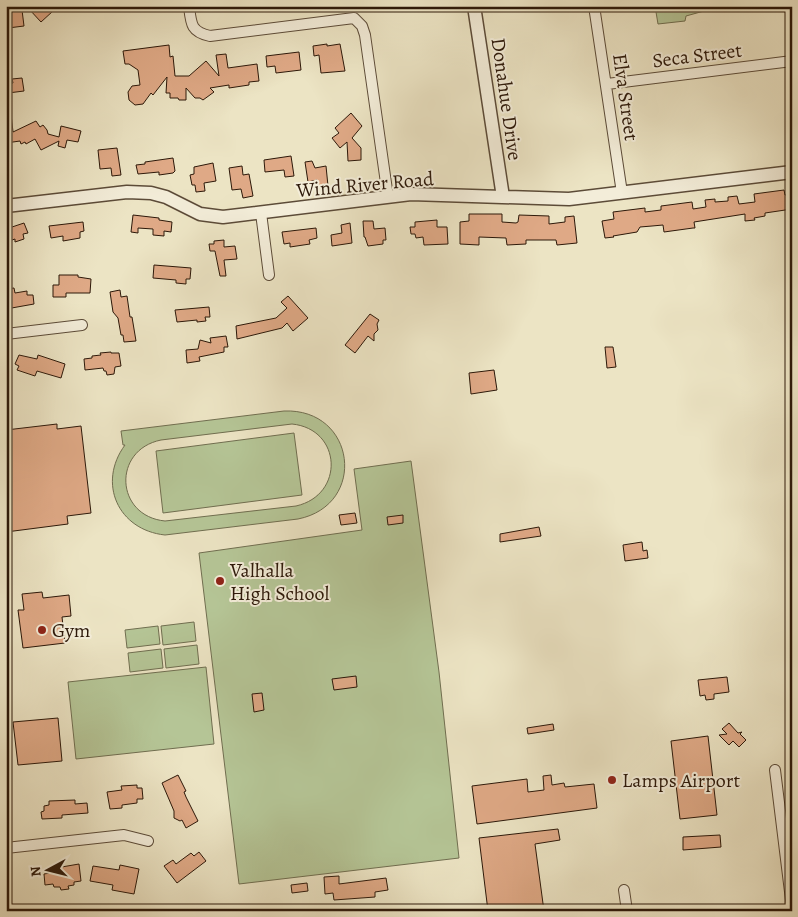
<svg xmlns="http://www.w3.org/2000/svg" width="798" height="917" font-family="Alegreya,serif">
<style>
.green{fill:#b5c596;stroke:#706e50;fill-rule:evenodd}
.building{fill:#dfa986;stroke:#2c1809}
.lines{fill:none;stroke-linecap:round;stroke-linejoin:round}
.minor-casing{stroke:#5c4b38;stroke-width:12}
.tertiary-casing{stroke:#5c4b38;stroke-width:15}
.minor{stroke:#f3edd9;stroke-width:10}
.tertiary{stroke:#f3edd9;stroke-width:12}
.poi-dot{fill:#8f2418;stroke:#f3edd9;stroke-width:2}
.labels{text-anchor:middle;stroke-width:4;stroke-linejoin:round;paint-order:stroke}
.street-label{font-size:20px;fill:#2c1809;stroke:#f3edd9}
.poi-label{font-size:20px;fill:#2c1809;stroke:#f3edd9;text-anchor:start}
</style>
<rect width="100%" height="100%" fill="#ece4c4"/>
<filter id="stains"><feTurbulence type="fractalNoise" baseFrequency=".004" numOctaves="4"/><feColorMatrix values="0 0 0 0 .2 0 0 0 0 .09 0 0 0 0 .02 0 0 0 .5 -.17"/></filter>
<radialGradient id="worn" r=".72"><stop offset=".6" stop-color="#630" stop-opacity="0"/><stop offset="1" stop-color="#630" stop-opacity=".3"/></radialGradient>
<path class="green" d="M 655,6 L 753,6 L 704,11 L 686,16 L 685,21 L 658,24 Z
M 284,411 C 356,408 368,505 298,519 L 165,535 C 118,530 97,483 125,445 L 123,445 L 121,431 ZM 292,424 C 342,429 345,495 296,506 L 165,521 C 115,516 112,450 161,440 Z
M 294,433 L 302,495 L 163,513 L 156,451 Z
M 411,461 L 439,672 L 459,858 L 239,884 L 199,553 L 362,530 L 354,469 Z
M 194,622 L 196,641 L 163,645 L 161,626 Z
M 158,626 L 160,644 L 127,648 L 125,630 Z
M 197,645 L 199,664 L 166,668 L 164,649 Z
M 161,649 L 163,668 L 130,672 L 128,653 Z
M 206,667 L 214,744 L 76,759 L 68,682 Z"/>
<path class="building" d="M 6,6 L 15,6 L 15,11 L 22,10 L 24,26 L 8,28 Z
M 33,6 L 48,6 L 53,11 L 41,22 L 29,9 Z
M 327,44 L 327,46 L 340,44 L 345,71 L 321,73 L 319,55 L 314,56 L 313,46 Z
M 169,45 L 170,57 L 173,56 L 175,76 L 189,76 L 206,61 L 219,76 L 216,55 L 226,54 L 228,68 L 257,64 L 259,81 L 249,82 L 249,85 L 229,88 L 229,85 L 210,88 L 214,92 L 203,100 L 200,98 L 195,98 L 186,88 L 186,100 L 179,100 L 178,98 L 170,98 L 170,93 L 166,93 L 167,77 L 153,95 L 151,93 L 143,104 L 135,105 L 129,100 L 128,92 L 132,86 L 140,85 L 138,70 L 129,64 L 125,64 L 123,51 Z
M 299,52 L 301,70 L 276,73 L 275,66 L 267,67 L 266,56 Z
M 22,78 L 24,91 L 8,93 L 7,84 L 13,83 L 12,79 Z
M 351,113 L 362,126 L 352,138 L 361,148 L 361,160 L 348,161 L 347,142 L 340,148 L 332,138 L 339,133 L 335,128 Z
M 11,114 L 13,132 L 36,121 L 40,127 L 43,125 L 47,130 L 48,134 L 59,137 L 61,126 L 81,131 L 78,142 L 67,140 L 65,148 L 58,146 L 59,141 L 41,150 L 35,139 L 26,144 L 25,142 L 21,144 L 20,141 L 6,143 L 6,115 Z
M 117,148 L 121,175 L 112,176 L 111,168 L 100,169 L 98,150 Z
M 291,156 L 294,176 L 285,177 L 284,170 L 265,172 L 264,160 Z
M 173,158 L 175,171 L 173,173 L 159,175 L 159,172 L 138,174 L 136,165 L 145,164 L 145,162 Z
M 312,161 L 315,168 L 326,166 L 328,186 L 318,188 L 317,180 L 308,182 L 305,162 Z
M 213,163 L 216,181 L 204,183 L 205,191 L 196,192 L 195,185 L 192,185 L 190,175 L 194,174 L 194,167 Z
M 242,166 L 243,175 L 249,174 L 253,196 L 243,198 L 241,189 L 232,190 L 229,168 Z
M 784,190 L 785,195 L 792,194 L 792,209 L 765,213 L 765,216 L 754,218 L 755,220 L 745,221 L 745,214 L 694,222 L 695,228 L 693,228 L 664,232 L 663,225 L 652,226 L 640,227 L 637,232 L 613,236 L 614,237 L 605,238 L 602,221 L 614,219 L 613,212 L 645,208 L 645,212 L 661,210 L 661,206 L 692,202 L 693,209 L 706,207 L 705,200 L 715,199 L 715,202 L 728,201 L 728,197 L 737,196 L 739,204 L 755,202 L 754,194 Z
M 469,214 L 502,214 L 502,222 L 516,223 L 518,222 L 519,215 L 549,216 L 549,224 L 565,222 L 565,217 L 574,216 L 577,243 L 557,245 L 556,240 L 526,240 L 526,244 L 507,245 L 506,238 L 479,237 L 479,245 L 460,244 L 460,222 L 469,221 Z
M 133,215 L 159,218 L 159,220 L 172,222 L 171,232 L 164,231 L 164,236 L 153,235 L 153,229 L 138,228 L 138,233 L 131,232 Z
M 437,220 L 437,227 L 447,227 L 448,244 L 424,245 L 423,237 L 416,238 L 415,234 L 411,234 L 410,227 L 415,227 L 415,222 Z
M 363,221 L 373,221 L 374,229 L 385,228 L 386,240 L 383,240 L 383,244 L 368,246 L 365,237 L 364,237 Z
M 83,222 L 84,231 L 80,232 L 80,238 L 63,241 L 63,236 L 51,238 L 49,226 Z
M 24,223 L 28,233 L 23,234 L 24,239 L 15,242 L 15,239 L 6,242 L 6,229 Z
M 350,223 L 352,243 L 332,246 L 331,235 L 342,233 L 341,225 Z
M 316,228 L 317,238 L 309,240 L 310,244 L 290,247 L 290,243 L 284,244 L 282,232 Z
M 224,240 L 224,247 L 235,246 L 237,259 L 224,260 L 226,276 L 220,276 L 215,251 L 210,251 L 209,244 L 214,244 L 214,241 Z
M 154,265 L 191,268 L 190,279 L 186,279 L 186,284 L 176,283 L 176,280 L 153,278 Z
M 59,275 L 78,275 L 78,277 L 91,279 L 90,293 L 66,293 L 66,297 L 53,297 L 53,285 L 59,285 Z
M 14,288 L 15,293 L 27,291 L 27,295 L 33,295 L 34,304 L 6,309 L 6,289 Z
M 120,290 L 121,297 L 127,296 L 130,317 L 132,317 L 136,341 L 124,342 L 123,335 L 121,335 L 118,318 L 113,312 L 110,292 Z
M 288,296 L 308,318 L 293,331 L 287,323 L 282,328 L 237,339 L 236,326 L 276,318 L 287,308 L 281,302 Z
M 209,307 L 210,317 L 205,317 L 206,321 L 197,322 L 197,320 L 177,322 L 175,310 Z
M 370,314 L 379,320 L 377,324 L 378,330 L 374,334 L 374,341 L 368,336 L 355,353 L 345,345 Z
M 226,336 L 228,347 L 224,347 L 224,352 L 199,357 L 200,361 L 187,363 L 186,350 L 198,349 L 200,340 L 211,343 L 210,338 Z
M 605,347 L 613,347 L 616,367 L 607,368 Z
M 111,352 L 111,353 L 119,353 L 121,366 L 115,367 L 114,374 L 107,375 L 106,371 L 104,371 L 103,368 L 85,370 L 84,359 L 92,358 L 92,356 L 101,355 L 100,353 Z
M 19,355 L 37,359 L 38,355 L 65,364 L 61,378 L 37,371 L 35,376 L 17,370 L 19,366 L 15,364 Z
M 494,370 L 497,390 L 471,394 L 469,373 Z
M 57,424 L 57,429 L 81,426 L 91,513 L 67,516 L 68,524 L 6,532 L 6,430 Z
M 355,513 L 357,523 L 341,525 L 339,515 Z
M 403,515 L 403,523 L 388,525 L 387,517 Z
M 539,527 L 541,536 L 500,542 L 500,534 Z
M 642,542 L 643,551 L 647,550 L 648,558 L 625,561 L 623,545 Z
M 42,592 L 43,598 L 69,595 L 71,616 L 62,617 L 65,643 L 23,648 L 18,610 L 24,610 L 22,594 Z
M 356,676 L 357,687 L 334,690 L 332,679 Z
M 727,677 L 729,692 L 714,694 L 714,699 L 706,700 L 705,695 L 700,696 L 698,680 Z
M 262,693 L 264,710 L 254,712 L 252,694 Z
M 58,718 L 62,761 L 18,765 L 13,722 Z
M 729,723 L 738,733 L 742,732 L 740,734 L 746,740 L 739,747 L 733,741 L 729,745 L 719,735 L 727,734 L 722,729 Z
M 553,724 L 554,730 L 528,734 L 527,728 Z
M 708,736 L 717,815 L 680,819 L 671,741 Z
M 178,775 L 186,791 L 184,792 L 186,797 L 198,821 L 186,828 L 182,820 L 180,821 L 174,818 L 174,811 L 162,783 Z
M 551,775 L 552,785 L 564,783 L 565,787 L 594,784 L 597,808 L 477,824 L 472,786 L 527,779 L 528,792 L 544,790 L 543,776 Z
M 137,785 L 137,788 L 142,788 L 143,799 L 137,799 L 137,803 L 122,805 L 122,808 L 110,809 L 107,792 L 122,790 L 121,786 Z
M 75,800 L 75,804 L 87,803 L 88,813 L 62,815 L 62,818 L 42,819 L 41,812 L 44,811 L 44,806 L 49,805 L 49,801 Z
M 558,829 L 560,840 L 535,844 L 544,911 L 488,911 L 479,838 Z
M 720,835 L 721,847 L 683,850 L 683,837 Z
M 199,852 L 206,861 L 177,883 L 164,866 L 173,860 L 176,864 L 191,853 L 194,856 Z
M 79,864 L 81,881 L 74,882 L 74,885 L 68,886 L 69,889 L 61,890 L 60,887 L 54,887 L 53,884 L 45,885 L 44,874 L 50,873 L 50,869 Z
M 120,865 L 139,869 L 134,894 L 112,890 L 113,885 L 90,881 L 93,866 L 119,870 Z
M 339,876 L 339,884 L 386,878 L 388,890 L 375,892 L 375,897 L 334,900 L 333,893 L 325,894 L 324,877 Z
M 307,883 L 308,891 L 292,893 L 291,885 Z"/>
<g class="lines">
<g class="minor-casing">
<path id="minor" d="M 189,6 C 191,24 191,32 210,36 L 354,18 L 362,26 L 365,35 L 388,197
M 594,6 L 622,193
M 607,84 L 792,61
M 261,213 L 269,275
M 6,334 L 82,325
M 775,770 L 792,908
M 6,848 L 124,835 L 148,841
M 624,890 L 627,911"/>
</g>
<g class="tertiary-casing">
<path id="tertiary" d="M 474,6 L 503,197
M 6,206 L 127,192 L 151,193 L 166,197 L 200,214 L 223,217 L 411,194 L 569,199 L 792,172"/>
</g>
<use href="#minor" class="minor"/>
<use href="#tertiary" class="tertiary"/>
</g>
<g class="poi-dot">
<circle cx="220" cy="581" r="5"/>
<circle cx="42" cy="630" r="5"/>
<circle cx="612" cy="780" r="5"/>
</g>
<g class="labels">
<g class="street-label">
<text transform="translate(697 55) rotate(-7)" y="7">Seca Street</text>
<text transform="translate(626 97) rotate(82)" y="7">Elva Street</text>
<text transform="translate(507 99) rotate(82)" y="7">Donahue Drive</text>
<text transform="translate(365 184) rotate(-5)" y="7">Wind River Road</text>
</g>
<g class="poi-label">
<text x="230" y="577">Valhalla<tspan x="230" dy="23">High School</tspan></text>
<text x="52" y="637">Gym</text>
<text x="622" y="787">Lamps Airport</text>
</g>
</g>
<rect width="798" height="917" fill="none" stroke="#ece4c4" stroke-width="25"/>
<rect x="8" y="8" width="783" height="902" fill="none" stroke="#2c1809" stroke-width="2.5"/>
<rect x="12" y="12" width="773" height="892" fill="none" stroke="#2c1809"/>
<g transform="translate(48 870) rotate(263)" stroke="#f3edd9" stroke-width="4" paint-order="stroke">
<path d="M0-4L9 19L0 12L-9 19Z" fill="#2c1809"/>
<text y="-8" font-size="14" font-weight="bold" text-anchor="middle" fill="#2c1809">N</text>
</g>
<rect width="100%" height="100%" filter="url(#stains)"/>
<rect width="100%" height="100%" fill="url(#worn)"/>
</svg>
